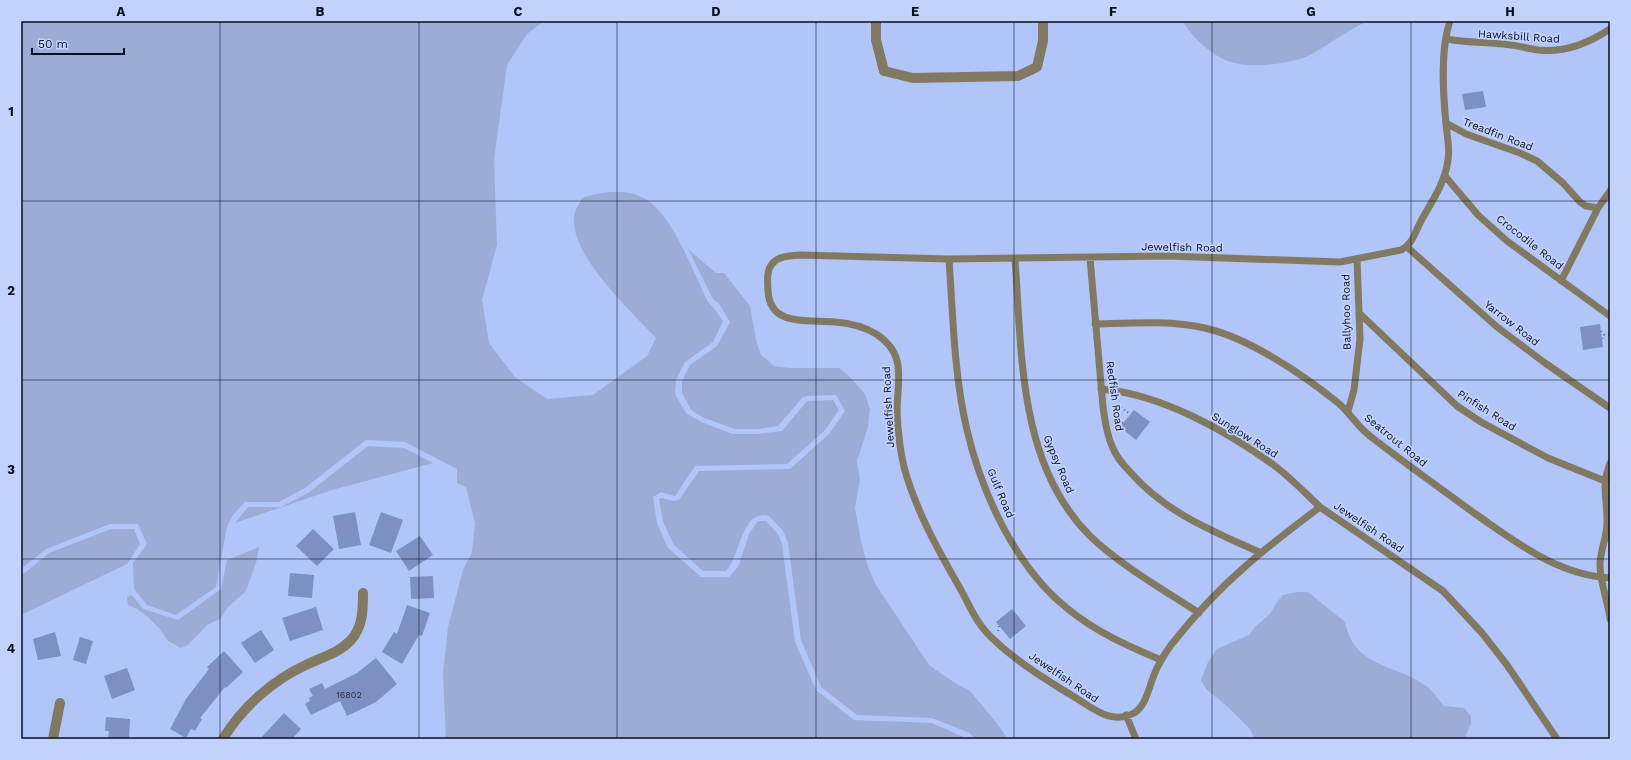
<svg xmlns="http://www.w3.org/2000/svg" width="1631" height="760" font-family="'Work Sans',sans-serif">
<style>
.green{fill:#9cacd6}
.building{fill:#7e90c2}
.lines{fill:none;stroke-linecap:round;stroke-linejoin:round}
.path{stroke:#616f93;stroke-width:2;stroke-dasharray:1 3;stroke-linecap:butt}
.service{stroke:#827963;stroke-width:7}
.minor{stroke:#827963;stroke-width:10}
.grid{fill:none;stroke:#080e20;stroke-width:1;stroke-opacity:0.55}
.labels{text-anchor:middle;stroke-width:3.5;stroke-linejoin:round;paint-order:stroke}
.number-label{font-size:9px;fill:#262e48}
.street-label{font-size:11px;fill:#080e20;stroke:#c2d2fc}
.neatline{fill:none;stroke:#080e20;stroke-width:1.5}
.grid-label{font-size:13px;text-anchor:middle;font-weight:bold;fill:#080e20}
</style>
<rect width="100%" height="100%" fill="#b1c5f9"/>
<path class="green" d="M 21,21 L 544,21 L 527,34 L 507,65 L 494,159 L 497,245 L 482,300 L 489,343 L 515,377 L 547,399 L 593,395 L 647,356 L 656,338 C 631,311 569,255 574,215 C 575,210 580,203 582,198 C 604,191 630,187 650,202 C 675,221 694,274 708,302 L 714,308 L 723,321 L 713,342 L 685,362 L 676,380 L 675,394 L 686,413 L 701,422 L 733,434 L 759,434 L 782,431 L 807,401 L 833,400 L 839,410 L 825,430 L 787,464 L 695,466 L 675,496 L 661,492 L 653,497 L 657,523 L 668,548 L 701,577 L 729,577 L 738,567 L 749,534 L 758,521 L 766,521 L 778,534 L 782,544 L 795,642 L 816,690 L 854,720 L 932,723 L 968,739 L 446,739 L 443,673 L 448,627 L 463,570 L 472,552 L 475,524 L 466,487 L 457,483 L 457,469 L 405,442 L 366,440 L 305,488 L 279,502 L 245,502 L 233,515 L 227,526 L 216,587 L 176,615 L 147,605 L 134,589 L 133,563 L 147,544 L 138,524 L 110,524 L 46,549 L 21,569 Z
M 1182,21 L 1368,21 C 1348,30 1331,43 1312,54 C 1293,64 1251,69 1231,62 C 1211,56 1193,37 1182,21 Z
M 688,249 L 716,273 L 724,273 L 750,306 L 756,340 L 761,355 L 774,366 L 790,368 L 839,368 L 849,376 L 865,394 L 870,409 L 868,427 L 857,461 L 860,479 L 855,508 L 861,541 L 868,567 L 876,585 L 929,665 L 955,683 L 970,691 L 996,722 L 1008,739 L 975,739 L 970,733 L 932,718 L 857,715 L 821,687 L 801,640 L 788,543 L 783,531 L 769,516 C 741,509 741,555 726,571 L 703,571 L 674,545 L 663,522 L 659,499 L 662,498 L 673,501 L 679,500 L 699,471 L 790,469 L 829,434 L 845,411 L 836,395 L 807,396 L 802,398 L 778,426 L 759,429 L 735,429 L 704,418 L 691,410 L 682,393 L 682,381 L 690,365 L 717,346 L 730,322 L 720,305 L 713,299 Z
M 368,446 L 404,448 L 433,463 L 332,490 L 235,523 L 248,507 L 281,507 L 308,493 Z
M 111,529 L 134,529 L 140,544 L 127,564 L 21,615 L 21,576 L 49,553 Z
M 259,547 L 256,563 L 246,591 L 228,607 L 220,619 L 207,625 L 188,645 L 181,648 L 168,641 L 160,629 L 148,617 L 137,609 L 128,605 L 127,597 L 132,595 L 143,609 L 178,620 L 221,589 L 227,560 Z
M 1297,592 L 1308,592 L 1345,622 C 1355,669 1395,663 1426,686 C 1433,691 1439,700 1444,706 L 1464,708 L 1471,716 L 1471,724 L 1464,739 L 1255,739 L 1250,729 L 1228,707 L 1206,689 L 1201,680 L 1208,662 L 1217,649 L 1249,635 L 1255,627 L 1270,614 L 1277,602 L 1283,595 Z"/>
<path class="building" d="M 1483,91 L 1486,107 L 1465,110 L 1462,94 Z
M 1600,324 L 1603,347 L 1583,350 L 1580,327 Z
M 1134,410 L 1150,422 L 1136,440 L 1120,427 Z
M 355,512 L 361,545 L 339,549 L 333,516 Z
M 381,512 L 403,520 L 391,553 L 369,545 Z
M 313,529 L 334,549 L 317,566 L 296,546 Z
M 420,536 L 433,555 L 409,571 L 396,551 Z
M 290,573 L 314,575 L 312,598 L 288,596 Z
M 433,576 L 434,598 L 411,599 L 410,577 Z
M 407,605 L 430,613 L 422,636 L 419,635 L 402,664 L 382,652 L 394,632 L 397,634 Z
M 316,607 L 323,630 L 290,641 L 282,618 Z
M 1012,609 L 1026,626 L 1010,639 L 996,622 Z
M 261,630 L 274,650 L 255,663 L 241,643 Z
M 55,632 L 61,656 L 38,660 L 33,639 Z
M 80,637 L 93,641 L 86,664 L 73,660 Z
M 224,651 L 243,672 L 226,688 L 225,687 L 200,718 L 202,719 L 195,731 L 191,729 L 186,738 L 170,729 L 186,699 L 209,669 L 207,667 Z
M 376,658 L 397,684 L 376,702 L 347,716 L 340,701 L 311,715 L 305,704 L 310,701 L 309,698 L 313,696 L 309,689 L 322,683 L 325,689 L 357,673 Z
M 127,668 L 135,690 L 112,699 L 104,676 Z
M 284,713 L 301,729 L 292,739 L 260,739 Z
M 106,717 L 130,719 L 129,739 L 108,739 L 109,731 L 105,731 Z"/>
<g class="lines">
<path class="path" d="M 1601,331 L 1604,335 L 1602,340
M 1604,335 L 1610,334
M 1121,407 L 1130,414
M 1119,420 L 1123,423
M 998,631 L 999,626"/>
<path class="service" d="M 1450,21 C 1440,50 1443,93 1446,124 C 1447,136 1450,148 1448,160 C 1445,183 1432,201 1421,221 C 1415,232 1413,244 1401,250 L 1340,262 L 1168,256 L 949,259 L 800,255 C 788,256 776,256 770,267 C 766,274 768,284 768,291 C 770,328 810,319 835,322 C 849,323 863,326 876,334 C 908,354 897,382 897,413 C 898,431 900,450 904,467 C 916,511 938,550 961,590 C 970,607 978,626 993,639 C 1017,662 1048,681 1076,698 C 1094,709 1112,725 1134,713 C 1146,706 1149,687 1154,675 C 1158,664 1164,655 1171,645 C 1193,617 1220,588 1248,564 C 1271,544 1296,525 1320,507 L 1443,591 L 1482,633 L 1507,665 L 1557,739
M 1446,39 C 1468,43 1489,42 1511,45 C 1520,46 1529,49 1538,50 C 1564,53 1589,43 1610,29
M 1446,123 L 1466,134 L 1520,153 L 1537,161 L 1563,183 L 1580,202 L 1586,206 L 1598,208
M 1445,176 L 1478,215 L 1507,241 L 1610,316
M 1407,247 L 1497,327 L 1545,363 L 1610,408
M 1090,258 L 1103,407 C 1105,420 1106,433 1112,446 C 1116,457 1123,465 1131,473 C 1166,513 1213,531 1261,553
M 949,259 C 953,315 954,376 967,430 C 982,494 1016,568 1068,609 C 1096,632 1128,646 1161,660
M 1015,259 C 1022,353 1018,464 1090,536 C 1120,565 1164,590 1199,613
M 1561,281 L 1598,208 L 1610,191
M 1359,313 L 1457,406 L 1481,422 L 1548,458 L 1605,481
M 1095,324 C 1131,323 1170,320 1205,328 C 1249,338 1302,374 1337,402 C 1345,408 1349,415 1356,422 C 1363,432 1374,439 1383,446 C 1413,469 1444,491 1474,513 C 1516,542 1557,575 1610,578
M 1101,389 C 1161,394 1227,431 1275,466 C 1291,478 1305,493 1320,507
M 1348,411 L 1354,390 L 1360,339 L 1357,259
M 1610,463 C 1601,487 1607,496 1607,520 C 1608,536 1600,549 1600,565 C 1600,583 1608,601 1610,619
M 1126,715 L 1136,739"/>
<path class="minor" d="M 876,21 L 876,40 L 884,71 L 913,78 L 1018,76 L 1037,67 L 1043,41 L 1043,21
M 53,739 L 60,703
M 223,739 C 242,707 273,680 306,665 C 322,657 339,653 351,640 C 363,627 363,609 363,593"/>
</g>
<path class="grid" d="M 220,21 L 220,739M 419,21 L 419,739M 617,21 L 617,739M 816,21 L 816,739M 1014,21 L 1014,739M 1212,21 L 1212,739M 1411,21 L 1411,739M 21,201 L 1610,201M 21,380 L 1610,380M 21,559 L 1610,559"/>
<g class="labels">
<g class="number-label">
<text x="349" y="698">16802</text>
</g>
<g class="street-label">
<text transform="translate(1519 36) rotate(4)" y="4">Hawksbill Road</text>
<text transform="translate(1498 134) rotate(21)" y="4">Treadfin Road</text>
<text transform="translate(1530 242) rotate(38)" y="4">Crocodile Road</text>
<text transform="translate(1182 247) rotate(1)" y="4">Jewelfish Road</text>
<text transform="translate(1346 312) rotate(-91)" y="4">Ballyhoo Road</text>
<text transform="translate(1512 323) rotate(38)" y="4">Yarrow Road</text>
<text transform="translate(1115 396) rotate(82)" y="4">Redfish Road</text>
<text transform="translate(888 407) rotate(-93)" y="4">Jewelfish Road</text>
<text transform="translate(1487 410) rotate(32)" y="4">Pinfish Road</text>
<text transform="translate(1245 435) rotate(32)" y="4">Sunglow Road</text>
<text transform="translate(1396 440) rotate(39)" y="4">Seatrout Road</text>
<text transform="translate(1059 464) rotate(67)" y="4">Gypsy Road</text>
<text transform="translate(1001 493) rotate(67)" y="4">Gulf Road</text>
<text transform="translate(1369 527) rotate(34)" y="4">Jewelfish Road</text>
<text transform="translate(1064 677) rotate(34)" y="4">Jewelfish Road</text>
</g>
</g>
<rect width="1631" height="760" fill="none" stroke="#c2d2fc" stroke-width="44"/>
<path d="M32 48v6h92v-6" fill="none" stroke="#080e20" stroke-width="2"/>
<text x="38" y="48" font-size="12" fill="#080e20" stroke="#c2d2fc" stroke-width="3" paint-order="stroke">50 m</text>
<rect x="22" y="22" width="1587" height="716" class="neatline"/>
<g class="grid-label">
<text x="121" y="16">A</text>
<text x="320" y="16">B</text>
<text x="518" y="16">C</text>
<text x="716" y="16">D</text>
<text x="915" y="16">E</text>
<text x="1113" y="16">F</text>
<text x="1311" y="16">G</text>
<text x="1510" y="16">H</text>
<text x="11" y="116">1</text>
<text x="11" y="295">2</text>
<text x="11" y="474">3</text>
<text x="11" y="653">4</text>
</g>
</svg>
